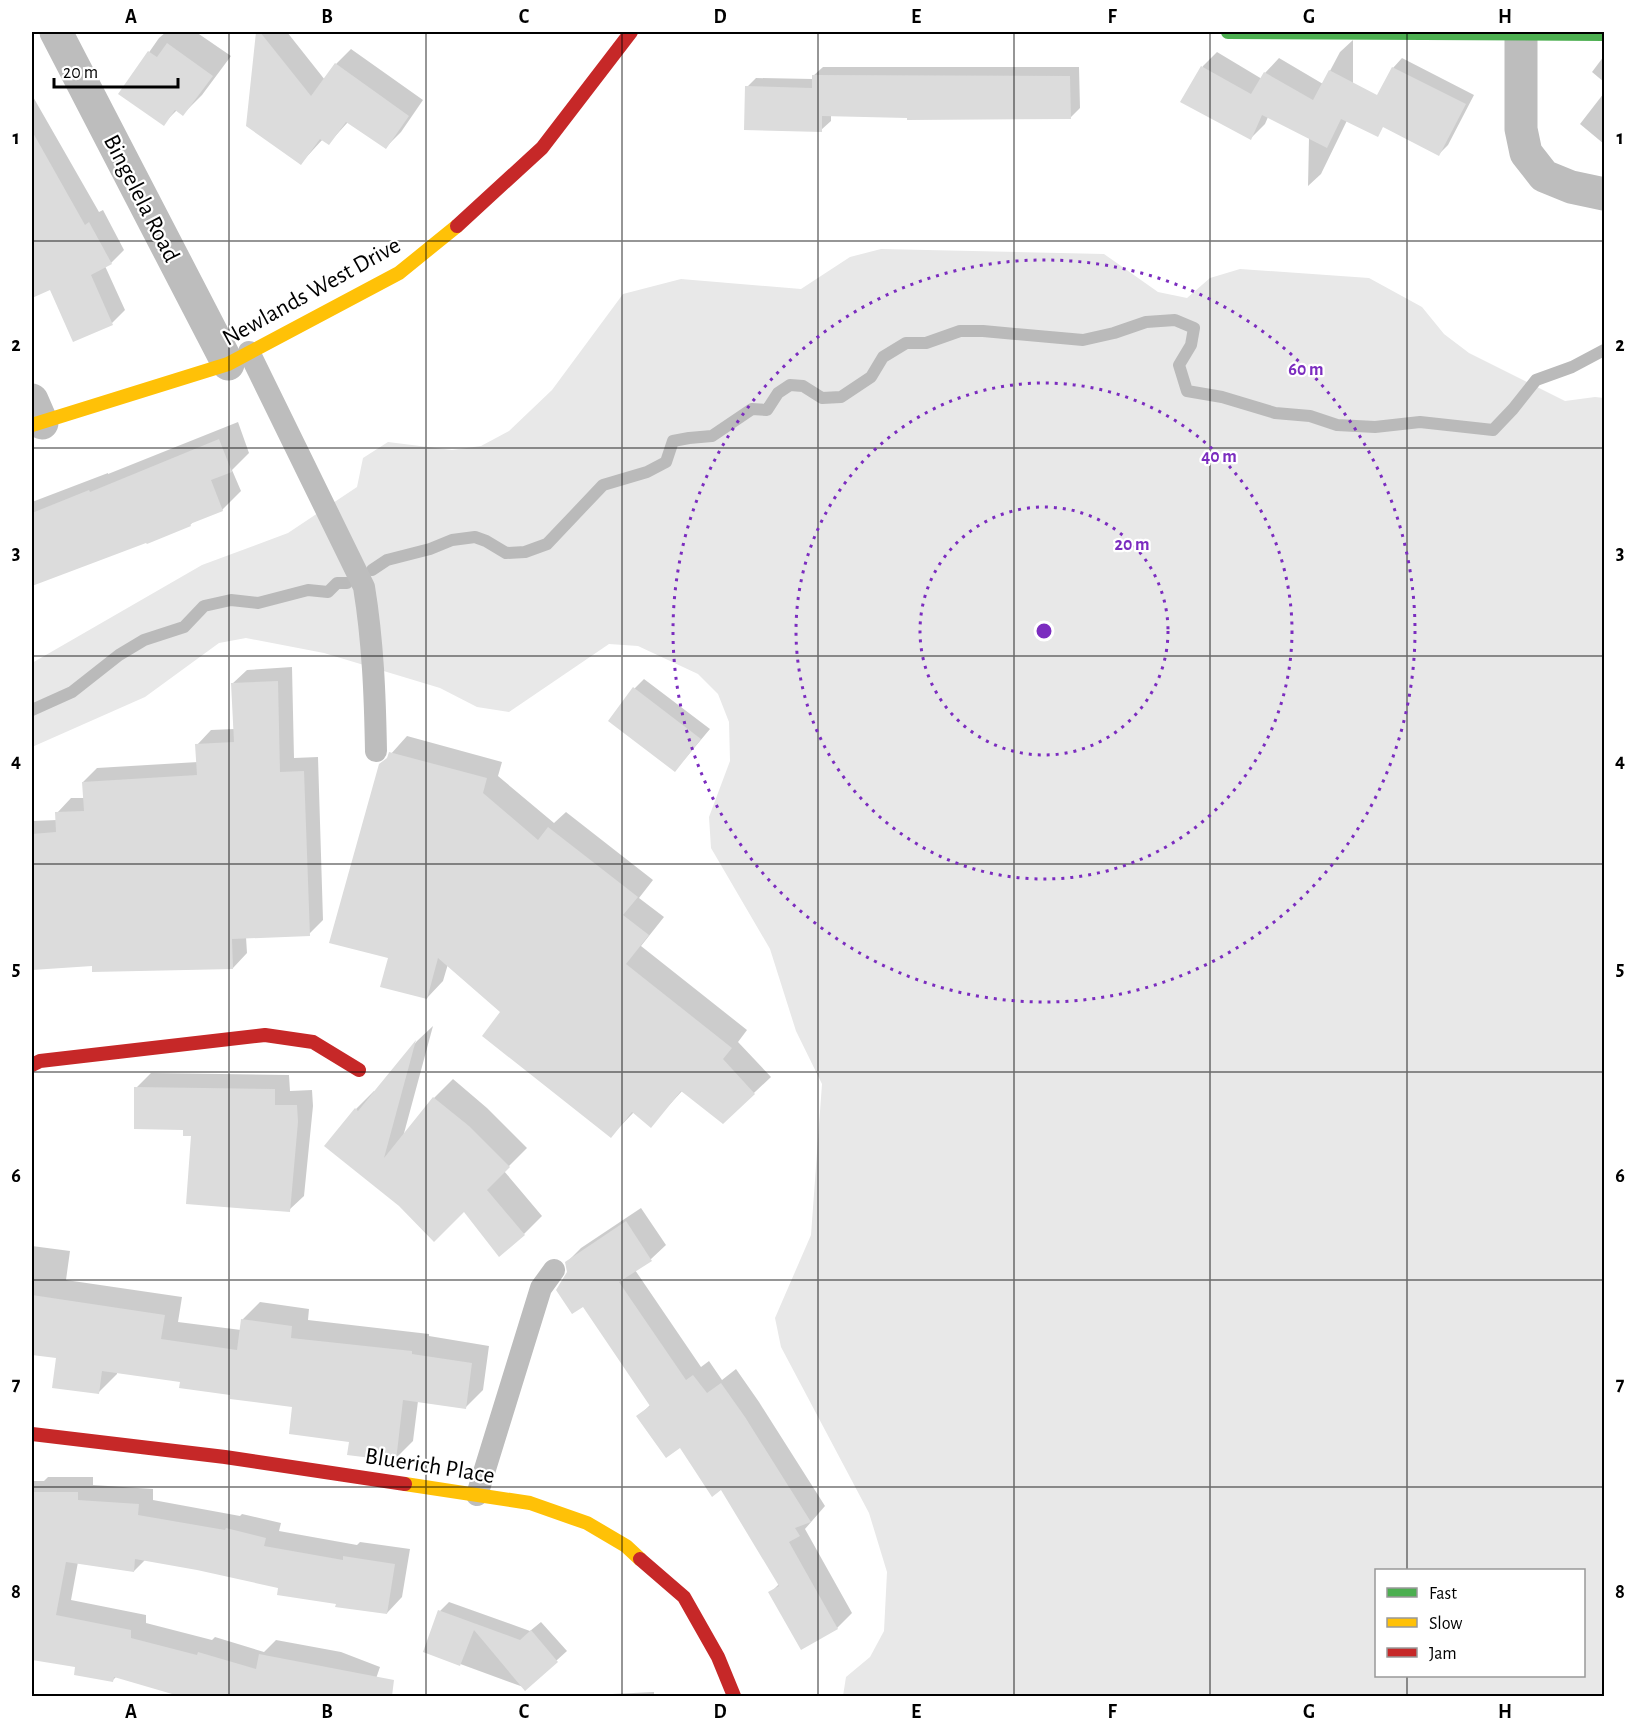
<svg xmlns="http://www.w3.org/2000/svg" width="1636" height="1728" font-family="'Alegreya Sans',sans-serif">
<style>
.green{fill:#e8e8e8;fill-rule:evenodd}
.shadow{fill:#0003}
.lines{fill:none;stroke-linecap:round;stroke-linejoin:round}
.stream{stroke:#bababa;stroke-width:12}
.building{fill:#dcdcdc}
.lane{stroke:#bdbdbd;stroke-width:22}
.street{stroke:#bdbdbd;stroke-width:33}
.fast{stroke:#4caf50;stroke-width:14}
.slow{stroke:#ffc107;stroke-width:14}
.jam{stroke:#c62828;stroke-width:14}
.grid{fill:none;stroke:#000;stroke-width:1.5;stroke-opacity:0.55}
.ring{fill:none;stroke:#7b2cbf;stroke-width:3;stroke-dasharray:3 6}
.labels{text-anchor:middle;stroke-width:4.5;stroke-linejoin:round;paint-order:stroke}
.street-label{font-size:24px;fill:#000;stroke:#fff}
.centre{fill:#7b2cbf;stroke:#fff;stroke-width:3}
.ring-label{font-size:18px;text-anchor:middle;font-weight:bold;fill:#7b2cbf;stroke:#fff;stroke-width:4.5;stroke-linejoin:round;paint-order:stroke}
.neatline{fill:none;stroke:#000;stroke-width:2}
.grid-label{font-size:20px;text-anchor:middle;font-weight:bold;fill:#000}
</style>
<rect width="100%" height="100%" fill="#fff"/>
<path class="green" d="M 881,249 L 1104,254 L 1158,292 L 1187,298 L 1210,278 L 1240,269 L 1369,278 L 1422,307 L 1444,334 L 1469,353 L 1565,401 L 1595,397 L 1604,398 L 1604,1696 L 843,1696 L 846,1677 L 870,1657 L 884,1631 L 887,1572 L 869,1513 L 781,1347 L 775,1318 L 811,1235 L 822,1084 L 796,1031 L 770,949 L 711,848 L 709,817 L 730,761 L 729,722 L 718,694 L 698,674 L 638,646 L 609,644 L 509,712 L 477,707 L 440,688 L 324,653 L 246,638 L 219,643 L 145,697 L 32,747 L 32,663 L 202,565 L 288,533 L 357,487 L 363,458 L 388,442 L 452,450 L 481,446 L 509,431 L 552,390 L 623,294 L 681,279 L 801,289 L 850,257 ZM 1376,1570 L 1584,1570 L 1584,1676 L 1376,1676 Z"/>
<path class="shadow" d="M 166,32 L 196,32 L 231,56 L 202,95 L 183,114 L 177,110 L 163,124 L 120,94 L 159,38 Z
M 258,32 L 287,32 L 325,80 L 336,64 L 351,49 L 423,100 L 401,132 L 386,147 L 348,122 L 329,143 L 323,139 L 301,163 L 248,126 Z
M 1353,40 L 1353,101 L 1356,102 L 1321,174 L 1308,186 L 1309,138 L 1268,117 L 1265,124 L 1251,138 L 1182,102 L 1203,66 L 1217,52 L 1262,79 L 1265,73 L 1279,58 L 1323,84 L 1340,52 Z
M 1604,56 L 1604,82 L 1592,72 Z
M 1402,58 L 1474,95 L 1448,145 L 1439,154 L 1367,117 L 1393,68 Z
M 823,67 L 1079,67 L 1080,108 L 1070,118 L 831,115 L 831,121 L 821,130 L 747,87 L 756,78 L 813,79 L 813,76 Z
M 1604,93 L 1604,144 L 1580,124 Z
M 32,95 L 99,212 L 103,210 L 124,250 L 111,263 L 105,266 L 125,310 L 112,323 L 50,288 L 32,297 Z
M 238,422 L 249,453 L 232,470 L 241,491 L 222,510 L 195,520 L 190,525 L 32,585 L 32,502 L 108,473 L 108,474 Z
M 292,667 L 294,758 L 318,757 L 323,920 L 309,934 L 246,937 L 247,953 L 233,968 L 93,964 L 32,968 L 32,821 L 57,820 L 57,813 L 71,798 L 84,798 L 83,782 L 97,768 L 198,762 L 197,745 L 211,730 L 234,729 L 232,684 L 247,670 Z
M 644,679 L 710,729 L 684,760 L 610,720 L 635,688 Z
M 407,736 L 502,762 L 498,776 L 554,823 L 566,812 L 653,880 L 639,898 L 664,917 L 641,946 L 747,1030 L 738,1042 L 771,1077 L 723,1122 L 683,1090 L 650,1126 L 634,1112 L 611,1136 L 503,1012 L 448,964 L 443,981 L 427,998 L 389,957 L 390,755 Z
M 433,1026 L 403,1137 L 434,1098 L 453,1079 L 487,1108 L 527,1148 L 504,1171 L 542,1216 L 524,1234 L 464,1210 L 400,1205 L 356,1109 L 374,1091 L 376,1092 L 417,1041 Z
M 151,1073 L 289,1075 L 290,1091 L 312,1090 L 313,1106 L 304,1196 L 289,1210 L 192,1135 L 136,1088 Z
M 641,1208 L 666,1245 L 651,1259 L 635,1270 L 701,1367 L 709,1361 L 722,1380 L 736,1369 L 759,1402 L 825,1506 L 805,1529 L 852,1613 L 837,1628 L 770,1593 L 779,1584 L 722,1488 L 680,1446 L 638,1417 L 651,1404 L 569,1272 L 566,1263 L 581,1248 Z
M 32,1246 L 70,1251 L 66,1280 L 182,1297 L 178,1322 L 241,1330 L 242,1320 L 260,1302 L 309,1309 L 308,1320 L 429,1334 L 429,1336 L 489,1346 L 483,1390 L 465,1408 L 418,1401 L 413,1441 L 395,1459 L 351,1441 L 294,1406 L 232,1394 L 181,1381 L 117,1372 L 117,1374 L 99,1392 L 57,1357 L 32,1354 Z
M 48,1477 L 93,1477 L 93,1485 L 153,1489 L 153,1500 L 240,1516 L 242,1514 L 281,1523 L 279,1531 L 357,1545 L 360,1542 L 410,1549 L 402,1597 L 387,1613 L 337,1603 L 280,1586 L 146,1559 L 134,1571 L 78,1562 L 71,1600 L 146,1615 L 146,1623 L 212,1640 L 215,1637 L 264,1652 L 276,1640 L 341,1652 L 380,1667 L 370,1696 L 197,1696 L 117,1676 L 113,1680 L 77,1666 L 32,1659 L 32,1481 L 44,1481 Z
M 449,1602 L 530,1631 L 541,1622 L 567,1651 L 526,1688 L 425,1651 L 440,1611 Z
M 654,1692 L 654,1696 L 610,1696 L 612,1694 Z"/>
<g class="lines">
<path class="stream" d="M 372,570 L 387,560 L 430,549 L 452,540 L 475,537 L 486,541 L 506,553 L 525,552 L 547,544 L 603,485 L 647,472 L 666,462 L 673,441 L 689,438 L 712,436 L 752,409 L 767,410 L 778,393 L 790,385 L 803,386 L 822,398 L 841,397 L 871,377 L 883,357 L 906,343 L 926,343 L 960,331 L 983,331 L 1083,340 L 1114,333 L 1146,322 L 1175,320 L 1194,328 L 1191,345 L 1179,365 L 1187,391 L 1222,397 L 1275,413 L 1310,416 L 1337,425 L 1375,427 L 1420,422 L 1493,430 L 1513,409 L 1536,380 L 1572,367 L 1604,350
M 32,710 L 72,692 L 119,655 L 144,640 L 184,627 L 204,606 L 231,600 L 258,603 L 308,590 L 328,592 L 337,583 L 347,583"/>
</g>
<path class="building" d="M 256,32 L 260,32 L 311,96 L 335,63 L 409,116 L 386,149 L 346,122 L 329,145 L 320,139 L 301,165 L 246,126 Z
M 167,43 L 213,76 L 183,116 L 175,110 L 164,126 L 118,94 L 148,51 L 157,57 Z
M 1201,66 L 1251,94 L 1264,72 L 1313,100 L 1329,70 L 1377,95 L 1392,67 L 1466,104 L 1439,156 L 1383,127 L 1378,137 L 1341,119 L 1327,148 L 1262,115 L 1251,140 L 1180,102 Z
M 812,75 L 1070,76 L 1071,119 L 907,120 L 907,118 L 822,116 L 822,132 L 744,130 L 745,86 L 812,88 Z
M 32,131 L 85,225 L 89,222 L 112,264 L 91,275 L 113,325 L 73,342 L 50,290 L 32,298 Z
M 219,439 L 232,472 L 211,480 L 223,511 L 190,524 L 191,526 L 147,544 L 146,543 L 32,586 L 32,513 L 89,490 L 90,492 Z
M 278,681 L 280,772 L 304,771 L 310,936 L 232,939 L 233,969 L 92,972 L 92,966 L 32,970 L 32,834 L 56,832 L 55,812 L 84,811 L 82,782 L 197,775 L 195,744 L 234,742 L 231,683 Z
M 633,687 L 701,739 L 675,772 L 608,721 Z
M 389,752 L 487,778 L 483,793 L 538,840 L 548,827 L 638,897 L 623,915 L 649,935 L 626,964 L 732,1048 L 723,1059 L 755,1094 L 723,1124 L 681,1091 L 651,1128 L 632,1112 L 611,1138 L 482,1036 L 500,1012 L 438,958 L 427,999 L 380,987 L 388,958 L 329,943 L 379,764 L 387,758 Z
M 416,1040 L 384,1158 L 433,1097 L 469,1126 L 510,1167 L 487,1190 L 525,1235 L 499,1257 L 464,1212 L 434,1242 L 399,1206 L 324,1146 L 355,1108 L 358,1111 Z
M 134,1087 L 275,1089 L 275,1105 L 297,1105 L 298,1122 L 290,1212 L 186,1204 L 191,1136 L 183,1136 L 183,1130 L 134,1129 Z
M 626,1221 L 652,1261 L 619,1282 L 686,1380 L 693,1375 L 707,1393 L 721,1383 L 745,1417 L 811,1522 L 795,1528 L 800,1536 L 789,1542 L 838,1629 L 801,1650 L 768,1592 L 779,1586 L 721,1490 L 712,1497 L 680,1448 L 666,1458 L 636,1416 L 650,1406 L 583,1307 L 572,1314 L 556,1290 L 567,1272 L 565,1262 Z
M 32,1295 L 165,1315 L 161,1339 L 237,1350 L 241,1319 L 292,1326 L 291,1338 L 412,1351 L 412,1354 L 472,1363 L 466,1409 L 403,1400 L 396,1461 L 347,1455 L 349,1442 L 289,1434 L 292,1407 L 230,1399 L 230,1395 L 179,1388 L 180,1382 L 102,1371 L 99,1394 L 52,1388 L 56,1358 L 32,1355 Z
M 32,1492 L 78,1492 L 78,1500 L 139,1504 L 138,1515 L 225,1530 L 226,1528 L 266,1538 L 264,1546 L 343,1560 L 343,1556 L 395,1564 L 387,1614 L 335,1607 L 336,1604 L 277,1595 L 278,1588 L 197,1570 L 135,1559 L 134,1572 L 66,1562 L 56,1615 L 131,1630 L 131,1638 L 197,1655 L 198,1652 L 256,1669 L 259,1654 L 394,1680 L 392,1696 L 179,1696 L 114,1677 L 113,1682 L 74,1675 L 75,1667 L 32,1660 Z
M 438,1610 L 520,1640 L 531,1630 L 558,1662 L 525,1691 L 474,1630 L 460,1666 L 423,1652 Z"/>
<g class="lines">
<path class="lane" d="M 249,352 L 364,587 C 373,642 375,696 376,751
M 477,1495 L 541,1288 L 554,1270"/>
<path class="street" d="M 56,32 L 228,364
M 1521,32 L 1521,129 L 1526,153 L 1544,176 L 1571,187 L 1604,194
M 32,400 L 42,423"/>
<path class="fast" d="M 1228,32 L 1604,34"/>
<path class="slow" d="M 32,425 L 228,364 L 399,273 L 457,226
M 405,1484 L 530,1503 L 587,1523 L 626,1546 L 640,1559"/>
<path class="jam" d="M 457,226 L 542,148 L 631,32
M 32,1065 L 40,1061 L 265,1035 L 313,1042 L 359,1070
M 32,1434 L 225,1457 L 405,1484
M 640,1559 L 684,1597 L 718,1657 L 734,1696"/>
</g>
<path class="grid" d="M 229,32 L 229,1696M 426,32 L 426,1696M 622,32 L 622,1696M 818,32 L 818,1696M 1014,32 L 1014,1696M 1210,32 L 1210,1696M 1407,32 L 1407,1570M 32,241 L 1604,241M 32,448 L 1604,448M 32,656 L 1604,656M 32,864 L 1604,864M 32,1072 L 1604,1072M 32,1280 L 1604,1280M 32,1487 L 1604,1487M 1407,1676 L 1407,1696"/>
<g class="ring">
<circle cx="1044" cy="631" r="124"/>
<circle cx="1044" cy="631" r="248"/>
<circle cx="1044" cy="631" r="371"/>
</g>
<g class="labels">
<g class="street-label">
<text transform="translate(142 198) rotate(63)" y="8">Bingelela Road</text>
<text transform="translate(311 291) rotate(-29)" y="8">Newlands West Drive</text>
<text transform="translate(430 1465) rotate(9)" y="8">Bluerich Place</text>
</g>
</g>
<circle cx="1044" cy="631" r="9" class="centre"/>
<g class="ring-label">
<text x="1306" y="375">60 m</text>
<text x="1219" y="462">40 m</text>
<text x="1132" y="550">20 m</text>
</g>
<rect width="1636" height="1728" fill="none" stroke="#ffffff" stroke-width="66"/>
<rect x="1375" y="1569" width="210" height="108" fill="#ffffff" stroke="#999999" stroke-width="1.5"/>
<rect x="1387" y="1588" width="30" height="9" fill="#4caf50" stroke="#999999" stroke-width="1.5"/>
<text x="1429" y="1599" font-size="18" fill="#000000">Fast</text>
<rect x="1387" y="1618" width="30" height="9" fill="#ffc107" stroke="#999999" stroke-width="1.5"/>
<text x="1429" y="1629" font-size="18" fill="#000000">Slow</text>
<rect x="1387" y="1648" width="30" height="9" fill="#c62828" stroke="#999999" stroke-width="1.5"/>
<text x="1429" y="1659" font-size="18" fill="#000000">Jam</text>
<path d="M54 78v9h124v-9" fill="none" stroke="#000000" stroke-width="3"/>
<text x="63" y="78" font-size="18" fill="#000000" stroke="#ffffff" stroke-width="4.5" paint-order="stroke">20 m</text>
<rect x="33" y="33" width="1570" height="1662" class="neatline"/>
<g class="grid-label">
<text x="131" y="23">A</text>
<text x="327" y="23">B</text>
<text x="524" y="23">C</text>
<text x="720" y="23">D</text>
<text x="916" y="23">E</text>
<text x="1112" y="23">F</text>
<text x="1309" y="23">G</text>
<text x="1505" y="23">H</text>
<text x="16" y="144">1</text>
<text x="1620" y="144">1</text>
<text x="16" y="351">2</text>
<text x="1620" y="351">2</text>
<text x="16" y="559">3</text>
<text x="1620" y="559">3</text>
<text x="16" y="767">4</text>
<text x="1620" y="767">4</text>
<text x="16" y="975">5</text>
<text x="1620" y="975">5</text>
<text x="16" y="1182">6</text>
<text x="1620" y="1182">6</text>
<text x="16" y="1390">7</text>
<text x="1620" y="1390">7</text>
<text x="16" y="1598">8</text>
<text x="1620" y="1598">8</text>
<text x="131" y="1718">A</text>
<text x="327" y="1718">B</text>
<text x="524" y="1718">C</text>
<text x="720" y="1718">D</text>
<text x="916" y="1718">E</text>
<text x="1112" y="1718">F</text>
<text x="1309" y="1718">G</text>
<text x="1505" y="1718">H</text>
</g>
</svg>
